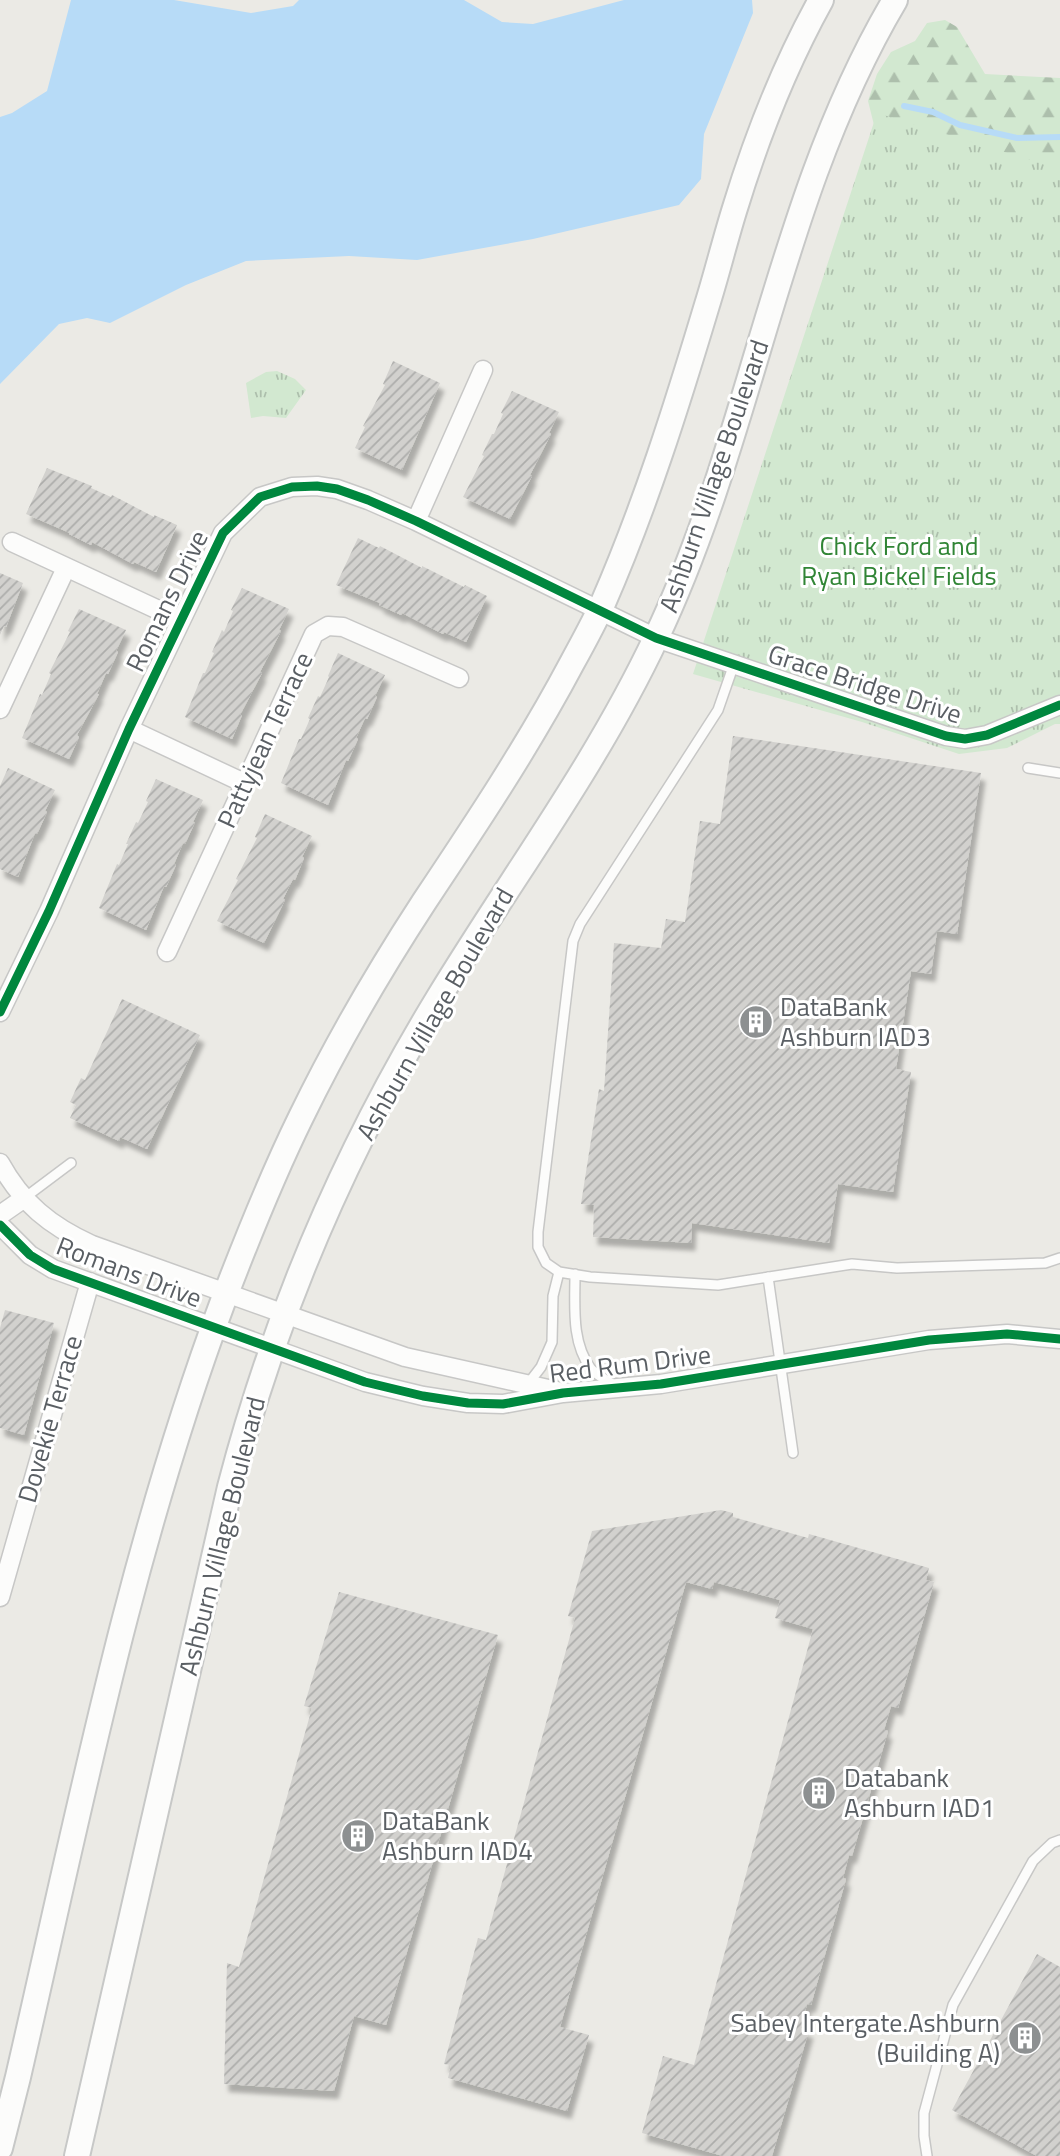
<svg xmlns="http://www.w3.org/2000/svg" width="1060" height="2156" font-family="'Titillium Web',sans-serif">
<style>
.forest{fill:url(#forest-firs)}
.park{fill:url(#park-tufts)}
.water{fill:#b7dbf7}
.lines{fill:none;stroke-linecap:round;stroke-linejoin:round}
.stream{stroke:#b7dbf7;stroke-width:6}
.building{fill:url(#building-hatch);filter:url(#shadow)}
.service-casing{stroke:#c7c7c6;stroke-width:12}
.minor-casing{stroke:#c7c7c6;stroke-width:21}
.secondary-casing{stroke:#c7c8c7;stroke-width:28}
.service{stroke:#fcfcfb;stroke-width:9}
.minor{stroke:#fcfcfb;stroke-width:18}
.secondary{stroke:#fcfcfb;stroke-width:24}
.cycleway-casing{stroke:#fff;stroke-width:13}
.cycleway{stroke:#00873e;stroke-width:9}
.labels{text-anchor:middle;stroke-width:6;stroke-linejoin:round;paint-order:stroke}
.street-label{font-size:26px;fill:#5a5f64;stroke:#fff}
.park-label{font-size:26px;fill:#308535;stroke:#fff}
.poi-label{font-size:26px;fill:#5a5f64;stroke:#fff;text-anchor:start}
</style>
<defs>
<pattern id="forest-firs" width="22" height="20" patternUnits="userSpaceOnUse" patternTransform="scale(1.75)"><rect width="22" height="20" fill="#d2e8d0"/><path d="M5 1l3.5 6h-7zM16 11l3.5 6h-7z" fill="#adbfac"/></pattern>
<pattern id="park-tufts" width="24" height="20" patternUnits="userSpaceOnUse" patternTransform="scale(1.75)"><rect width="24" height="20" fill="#d2e8d0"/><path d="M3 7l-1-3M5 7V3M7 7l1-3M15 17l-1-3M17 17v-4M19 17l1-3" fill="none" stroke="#adbfac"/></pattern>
<pattern id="building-hatch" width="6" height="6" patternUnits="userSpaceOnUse" patternTransform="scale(1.75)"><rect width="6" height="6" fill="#d2d1ce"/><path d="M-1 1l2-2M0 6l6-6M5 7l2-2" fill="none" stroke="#adadab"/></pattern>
<filter id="shadow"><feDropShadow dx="4.5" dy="8" stdDeviation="2" flood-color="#0004"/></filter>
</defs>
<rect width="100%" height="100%" fill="#ebeae5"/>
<path class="forest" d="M 945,20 L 957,27 L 985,74 L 1060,78 L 1060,204 L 876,133 L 868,101 L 877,74 L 891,52 L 915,41 L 927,23 Z"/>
<path class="park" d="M 877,113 L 1060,169 L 1060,724 L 1055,724 L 1007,748 L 959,754 L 862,722 L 693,674 Z
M 277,371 L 295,379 L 306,390 L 286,418 L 263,416 L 251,418 L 246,383 L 266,372 Z"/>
<path class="water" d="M 71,0 L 174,0 L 251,13 L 293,6 L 299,0 L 464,0 L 502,22 L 533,24 L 624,0 L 752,0 L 753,13 L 704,134 L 701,179 L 679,205 L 533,239 L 417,260 L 349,256 L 246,261 L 186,285 L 110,323 L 87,318 L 59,324 L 0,384 L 0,117 L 12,113 L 47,91 Z"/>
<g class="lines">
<path class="stream" d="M 904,106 L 933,112 L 960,125 L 1017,138 L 1060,137"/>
</g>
<path class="building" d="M 393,361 L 440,383 L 402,470 L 355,448 L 365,427 L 363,426 L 385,385 L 383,384 Z
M 512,391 L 559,412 L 549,433 L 551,434 L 530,475 L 532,476 L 510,519 L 463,497 L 484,456 L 482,455 L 492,434 L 494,434 L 503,414 L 501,413 Z
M 47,468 L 92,486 L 91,488 L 111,497 L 112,495 L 154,517 L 154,515 L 177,525 L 156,572 L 134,562 L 133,564 L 92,542 L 91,545 L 69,534 L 70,533 L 26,514 Z
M 358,538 L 379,548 L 380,546 L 422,568 L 422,566 L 464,587 L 465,585 L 487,596 L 466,642 L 444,632 L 443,634 L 402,613 L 401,615 L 379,605 L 380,603 L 336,585 Z
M 0,573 L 23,583 L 6,627 L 4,626 L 0,635 Z
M 242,588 L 289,609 L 279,630 L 281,631 L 260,672 L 262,673 L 240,715 L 242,715 L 232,739 L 185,717 L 203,673 L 205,673 L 214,653 L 212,652 L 222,630 L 224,632 L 233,611 L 231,610 Z
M 79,609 L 126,630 L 116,651 L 118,652 L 108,674 L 106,673 L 97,694 L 99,694 L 77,735 L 79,737 L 69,759 L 22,738 L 40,694 L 42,695 L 51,674 L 49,673 L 70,632 L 68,631 Z
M 338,653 L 385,675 L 375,696 L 377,697 L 367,719 L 365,718 L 356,738 L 358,739 L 348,761 L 346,760 L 328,805 L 281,783 L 299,739 L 301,739 L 310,719 L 308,718 L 318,696 L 320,697 L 329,677 L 328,676 Z
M 733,736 L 981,773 L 957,934 L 937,931 L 931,974 L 911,971 L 896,1069 L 911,1072 L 893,1192 L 838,1184 L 829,1243 L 692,1223 L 691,1243 L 593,1237 L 594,1205 L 581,1204 L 599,1089 L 604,1091 L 614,943 L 661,948 L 666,919 L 685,922 L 700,821 L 720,824 Z
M 8,768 L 55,790 L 45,811 L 47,812 L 37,834 L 35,833 L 18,877 L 0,869 L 0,786 Z
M 156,779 L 203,800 L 193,822 L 195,822 L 185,844 L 183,843 L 174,864 L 176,865 L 166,887 L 164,886 L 146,930 L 99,908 L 117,864 L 119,865 L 128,844 L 126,844 L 136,822 L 138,823 L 148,802 L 146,801 Z
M 265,814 L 312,836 L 302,857 L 304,858 L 295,880 L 293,879 L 283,899 L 285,900 L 264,943 L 217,921 L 238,880 L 236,879 L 257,838 L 255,837 Z
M 122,999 L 200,1035 L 147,1149 L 120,1137 L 119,1141 L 70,1118 L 76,1105 L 70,1102 L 81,1078 L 85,1080 Z
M 5,1310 L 54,1323 L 24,1435 L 0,1428 L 0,1328 Z
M 721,1510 L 733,1513 L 733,1517 L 808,1538 L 809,1534 L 929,1568 L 926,1580 L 934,1582 L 898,1708 L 891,1706 L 884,1730 L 888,1731 L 852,1856 L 849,1855 L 843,1878 L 846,1879 L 811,2005 L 807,2004 L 801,2028 L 809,2030 L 772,2156 L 723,2156 L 642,2133 L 663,2056 L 694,2065 L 813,1629 L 775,1618 L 780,1600 L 714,1582 L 712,1589 L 686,1582 L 560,2027 L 589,2035 L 567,2111 L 448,2078 L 451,2065 L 444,2064 L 478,1938 L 486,1940 L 575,1618 L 568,1616 L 592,1531 Z
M 339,1592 L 498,1635 L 386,2025 L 354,2016 L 334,2091 L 224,2084 L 227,1963 L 239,1967 L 312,1708 L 304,1706 Z
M 1037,1954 L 1060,1967 L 1060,2156 L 1037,2156 L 952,2110 Z"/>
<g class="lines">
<g class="service-casing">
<path id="service" d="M 734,664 L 718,710 L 580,924 L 573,941 L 538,1232 L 538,1247 L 546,1263 L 559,1272 L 590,1277 L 718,1285 L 852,1264 L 897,1268 L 1045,1263 L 1060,1258
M 1028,768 L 1060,773
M 23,1199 L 71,1163
M 575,1274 C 575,1306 571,1342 591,1369 C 596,1375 607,1380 614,1385
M 768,1277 L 793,1453
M 528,1384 L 541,1367 L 552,1342 L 553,1296 L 559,1272
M 927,2156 L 924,2136 L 924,2113 L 953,2005 L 1033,1861 L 1052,1843 L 1060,1840"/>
</g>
<g class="minor-casing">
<path id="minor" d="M 416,521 L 483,370
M 12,542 L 180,620
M 0,709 L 66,568
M 129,729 L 244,783
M 167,952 L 314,634 L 328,626 L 343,627 L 459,678
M 0,1012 L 49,911 L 129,729 L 223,533 L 260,497 L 292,487 L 317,486 L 337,489 L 368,500 L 416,521 L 656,638 L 946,736 L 965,739 L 987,735 L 1060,705
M 0,1163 C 22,1203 50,1226 92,1245 L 405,1357 L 557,1391
M 0,1215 L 23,1199
M 0,1225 L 30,1255 L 53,1269 L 365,1382 L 423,1396 L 468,1403 L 503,1404 L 563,1393 L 661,1384 L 929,1340 L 1007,1334 L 1060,1339
M 0,1597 L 90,1282"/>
</g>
<g class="secondary-casing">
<path id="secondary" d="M 0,2148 L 18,2077 C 78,1817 129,1554 222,1304 C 246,1241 271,1178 301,1117 C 337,1043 379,971 424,902 C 476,824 528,746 572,663 C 583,643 594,623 603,603 C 645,507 677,405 707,305 C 717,273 725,240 735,208 C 757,136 785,65 821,0
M 77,2156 L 230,1487 C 275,1315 347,1148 439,997 C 512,877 596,765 656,638 C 754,432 778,197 895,0"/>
</g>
<use href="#service" class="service"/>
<use href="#minor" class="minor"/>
<use href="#secondary" class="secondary"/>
<g class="cycleway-casing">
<path id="cycleway" d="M 0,1012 L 49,911 L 129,729 L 223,533 L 260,497 L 292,487 L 317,486 L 337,489 L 368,500 L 416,521 L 656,638 L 946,736 L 965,739 L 987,735 L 1060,705
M 0,1225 L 30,1255 L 53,1269 L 365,1382 L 423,1396 L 468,1403 L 503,1404 L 563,1393 L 661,1384 L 929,1340 L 1007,1334 L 1060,1339"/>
</g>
<use href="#cycleway" class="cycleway"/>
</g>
<defs>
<g id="building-disc" transform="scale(1.75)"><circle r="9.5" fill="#8d9091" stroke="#fff"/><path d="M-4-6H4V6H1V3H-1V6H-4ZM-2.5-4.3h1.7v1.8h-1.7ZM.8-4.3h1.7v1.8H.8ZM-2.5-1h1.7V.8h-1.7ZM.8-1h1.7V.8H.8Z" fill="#fff"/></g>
</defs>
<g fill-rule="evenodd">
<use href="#building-disc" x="756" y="1022"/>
<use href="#building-disc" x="819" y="1793"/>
<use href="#building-disc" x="358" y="1836"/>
<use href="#building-disc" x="1025" y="2038"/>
</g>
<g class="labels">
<g class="street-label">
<text transform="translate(714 476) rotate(-71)" y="9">Ashburn Village Boulevard</text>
<text transform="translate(167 601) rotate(-64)" y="9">Romans Drive</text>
<text transform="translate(865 684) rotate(18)" y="9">Grace Bridge Drive</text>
<text transform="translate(265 740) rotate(-65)" y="9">Pattyjean Terrace</text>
<text transform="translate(435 1014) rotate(-60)" y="9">Ashburn Village Boulevard</text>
<text transform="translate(129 1272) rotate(21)" y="9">Romans Drive</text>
<text transform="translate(630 1364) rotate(-7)" y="9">Red Rum Drive</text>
<text transform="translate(50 1419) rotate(-74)" y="9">Dovekie Terrace</text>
<text transform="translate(222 1536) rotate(-76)" y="9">Ashburn Village Boulevard</text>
</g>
<g class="park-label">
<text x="899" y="555">Chick Ford and<tspan x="899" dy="30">Ryan Bickel Fields</tspan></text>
</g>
<g class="poi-label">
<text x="780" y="1016">DataBank<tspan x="780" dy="30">Ashburn IAD3</tspan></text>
<text x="844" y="1787">Databank<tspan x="844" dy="30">Ashburn IAD1</tspan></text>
<text x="382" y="1830">DataBank<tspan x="382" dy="30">Ashburn IAD4</tspan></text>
<text x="1000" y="2032" text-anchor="end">Sabey Intergate.Ashburn<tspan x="1000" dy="30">(Building A)</tspan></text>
</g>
</g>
</svg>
